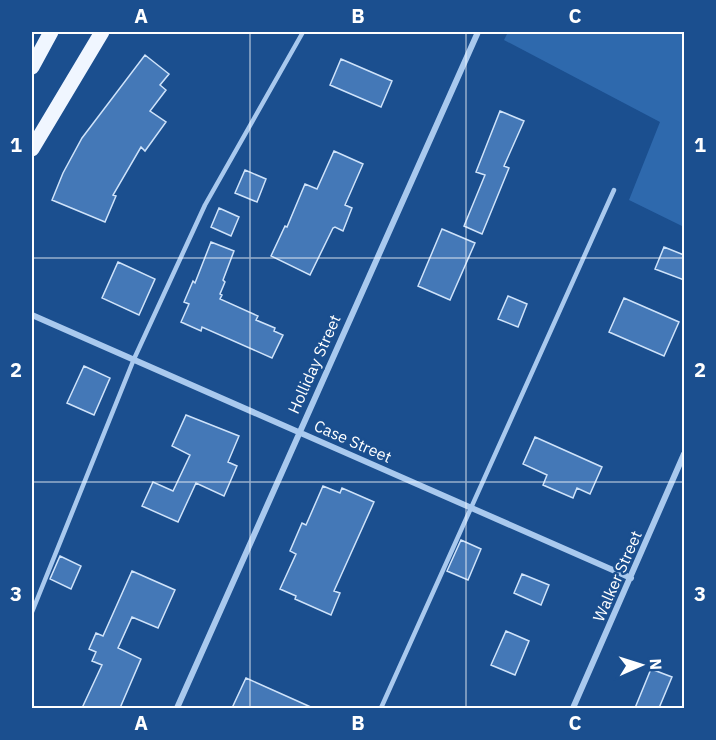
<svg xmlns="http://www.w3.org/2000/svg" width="716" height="740" font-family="'IBM Plex Sans',sans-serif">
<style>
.green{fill:#2e69ad}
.building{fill:#4478b7;stroke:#cfe3fa;stroke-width:1.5}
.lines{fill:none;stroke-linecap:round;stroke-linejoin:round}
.lane{stroke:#a9c9ee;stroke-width:4.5}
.street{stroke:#a9c9ee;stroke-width:6}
.primary{stroke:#f0f6ff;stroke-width:15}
.grid{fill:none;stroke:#fff;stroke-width:1.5;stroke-opacity:0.55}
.labels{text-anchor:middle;stroke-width:5;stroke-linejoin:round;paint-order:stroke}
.street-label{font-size:16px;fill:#fff;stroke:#1b4f8f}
.neatline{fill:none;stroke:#fff;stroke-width:2}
.grid-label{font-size:20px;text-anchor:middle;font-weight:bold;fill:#fff}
</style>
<rect width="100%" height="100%" fill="#1b4f8f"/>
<path class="green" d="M 508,32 L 684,32 L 684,227 L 629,200 L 660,122 L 504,40 Z"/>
<path class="building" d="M 145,55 L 169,74 L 160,85 L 166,90 L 150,111 L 166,122 L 145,151 L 141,147 L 113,195 L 116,196 L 105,222 L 52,200 L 63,173 L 82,138 Z
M 341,59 L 392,81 L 381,107 L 330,85 Z
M 500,111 L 524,121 L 504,166 L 509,168 L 482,234 L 464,226 L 485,175 L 476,172 Z
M 334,151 L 363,164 L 345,205 L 352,208 L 343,231 L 335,227 L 333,228 L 310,275 L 271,256 L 285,226 L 287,227 L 305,184 L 317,189 Z
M 245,170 L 266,179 L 257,202 L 235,193 Z
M 219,208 L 239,217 L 231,236 L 211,227 Z
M 442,229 L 475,243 L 450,300 L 418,286 Z
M 211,242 L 234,251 L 223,280 L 225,282 L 220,294 L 222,295 L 220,299 L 258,316 L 256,320 L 275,328 L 274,331 L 283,335 L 272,358 L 202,327 L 201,331 L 181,322 L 189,304 L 184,302 L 193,281 L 195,283 Z
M 664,247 L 684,255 L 684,280 L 655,269 Z
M 118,262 L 155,279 L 139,315 L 102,298 Z
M 508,296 L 527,304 L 518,327 L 498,319 Z
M 624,298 L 679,322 L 664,356 L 609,332 Z
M 84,366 L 110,378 L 94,415 L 67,403 Z
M 186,415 L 239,436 L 228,462 L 237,466 L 224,496 L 196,483 L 178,522 L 142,506 L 153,482 L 173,491 L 190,455 L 172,446 Z
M 535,437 L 602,467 L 590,494 L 577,488 L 573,498 L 543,485 L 547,475 L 523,464 Z
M 323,486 L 340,493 L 342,488 L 374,502 L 334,591 L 340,593 L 331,615 L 295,599 L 296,596 L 280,589 L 296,554 L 290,551 L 302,523 L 306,525 Z
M 461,540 L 481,549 L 468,580 L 447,571 Z
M 60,556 L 81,566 L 71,589 L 50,579 Z
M 132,571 L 175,590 L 158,628 L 132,617 L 118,648 L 141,659 L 120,708 L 82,708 L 102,665 L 92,661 L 96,652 L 89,649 L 96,633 L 103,636 Z
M 522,574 L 549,585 L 541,605 L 514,593 Z
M 506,631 L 529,641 L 515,675 L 491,665 Z
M 651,669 L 672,677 L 659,708 L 635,708 Z
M 246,678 L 313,708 L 232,708 Z"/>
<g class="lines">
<path class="lane" d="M 32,612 L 134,359 L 205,205 L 303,32
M 381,708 L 614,190"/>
<path class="street" d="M 32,315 L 631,578
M 177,708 L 478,32
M 573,708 L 684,454"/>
<path class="primary" d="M 32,67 L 51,32
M 32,149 L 102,32"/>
</g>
<path class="grid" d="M 250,32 L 250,708M 466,32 L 466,708M 32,258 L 684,258M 32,482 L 684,482"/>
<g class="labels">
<g class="street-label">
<text transform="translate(314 364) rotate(-66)" y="6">Holliday Street</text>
<text transform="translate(353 441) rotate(24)" y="6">Case Street</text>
<text transform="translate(617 576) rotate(-66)" y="6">Walker Street</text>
</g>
</g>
<rect width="716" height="740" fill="none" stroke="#1b4f8f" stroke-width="66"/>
<g transform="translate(641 665) rotate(87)" stroke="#1b4f8f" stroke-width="4.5" paint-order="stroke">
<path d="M0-4.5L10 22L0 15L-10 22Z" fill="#ffffff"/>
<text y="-9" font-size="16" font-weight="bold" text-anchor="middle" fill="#ffffff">N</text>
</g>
<rect x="33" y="33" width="650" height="674" class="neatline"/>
<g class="grid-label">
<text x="141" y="23">A</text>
<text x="358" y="23">B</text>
<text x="575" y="23">C</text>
<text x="16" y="152">1</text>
<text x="700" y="152">1</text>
<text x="16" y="377">2</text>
<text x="700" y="377">2</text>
<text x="16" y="601">3</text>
<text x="700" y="601">3</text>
<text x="141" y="730">A</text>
<text x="358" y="730">B</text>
<text x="575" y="730">C</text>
</g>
</svg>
